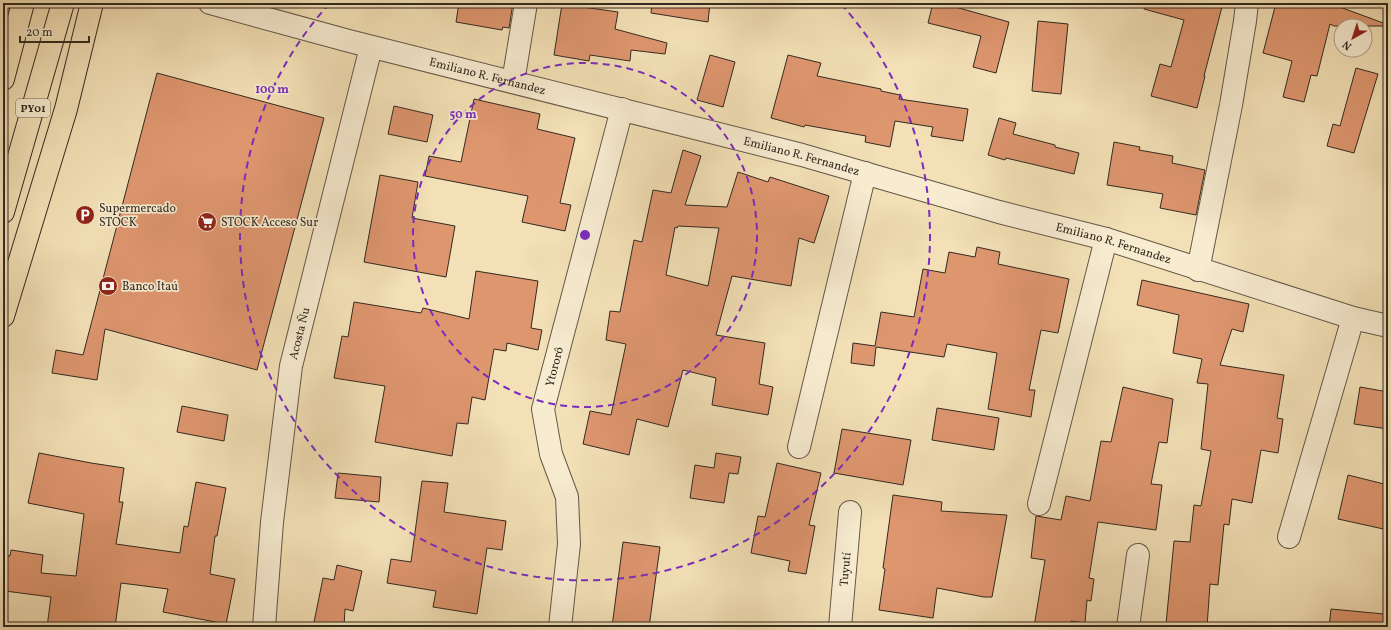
<svg xmlns="http://www.w3.org/2000/svg" width="1391" height="630" font-family="Vollkorn,serif">
<style>
.building{fill:#de966f;stroke:#322a20;fill-rule:evenodd}
.lines{fill:none;stroke-linecap:round;stroke-linejoin:round}
.minor-casing{stroke:#625846;stroke-width:24}
.highway-casing{stroke:#322a20;stroke-width:24}
.minor{stroke:#f7ebd0;stroke-width:22}
.highway{stroke:#f3e0b6;stroke-width:22}
.ring{fill:none;stroke:#7b2cbf;stroke-width:2;stroke-dasharray:7 5}
.labels{text-anchor:middle;stroke-width:3.5;stroke-linejoin:round;paint-order:stroke}
.shield{fill:#f7ebd0;stroke:#6d6455;stroke-width:1}
.shield-label{font-size:11px;font-weight:bold;fill:#322a20}
.street-label{font-size:12px;fill:#322a20;stroke:#f7ebd0}
.poi-label{font-size:12px;fill:#322a20;stroke:#f7ebd0;text-anchor:start}
.centre{fill:#7b2cbf;stroke:#f7ebd0;stroke-width:2}
.ring-label{font-size:12px;text-anchor:middle;font-weight:bold;fill:#7b2cbf;stroke:#f7ebd0;stroke-width:3.5;stroke-linejoin:round;paint-order:stroke}
</style>
<rect width="100%" height="100%" fill="#f3e0b6"/>
<filter id="stains"><feTurbulence type="fractalNoise" baseFrequency=".005" numOctaves="4"/><feColorMatrix values="0 0 0 0 .2 0 0 0 0 .09 0 0 0 0 .02 0 0 0 .5 -.17"/></filter>
<radialGradient id="worn" r=".72"><stop offset=".6" stop-color="#630" stop-opacity="0"/><stop offset="1" stop-color="#630" stop-opacity=".3"/></radialGradient>
<path class="building" d="M 459,3 L 513,3 L 509,28 L 503,27 L 502,30 L 456,22 Z
M 652,3 L 710,3 L 708,22 L 651,13 Z
M 933,3 L 960,3 L 959,8 L 1009,22 L 996,73 L 973,67 L 981,36 L 928,23 Z
M 1145,3 L 1223,3 L 1204,76 L 1205,76 L 1197,108 L 1151,96 L 1160,64 L 1171,67 L 1184,20 L 1144,9 Z
M 1276,3 L 1329,3 L 1386,24 L 1386,26 L 1334,26 L 1330,24 L 1317,76 L 1311,75 L 1304,102 L 1283,97 L 1292,61 L 1263,53 Z
M 562,4 L 618,12 L 615,29 L 667,43 L 665,54 L 631,50 L 630,61 L 590,55 L 589,61 L 554,55 Z
M 1038,21 L 1068,24 L 1061,94 L 1032,91 Z
M 710,55 L 735,62 L 723,107 L 697,100 Z
M 788,55 L 821,63 L 817,76 L 881,89 L 881,91 L 900,95 L 899,99 L 968,109 L 963,141 L 931,136 L 933,127 L 895,121 L 890,147 L 865,142 L 866,136 L 805,125 L 804,127 L 771,118 Z
M 1356,68 L 1378,74 L 1354,153 L 1327,146 L 1333,124 L 1340,126 Z
M 157,73 L 324,118 L 257,370 L 105,329 L 97,380 L 52,373 L 56,350 L 83,355 Z
M 474,99 L 540,114 L 537,129 L 575,138 L 560,203 L 571,205 L 565,231 L 522,222 L 528,196 L 425,176 L 429,156 L 461,162 Z
M 394,106 L 433,115 L 427,142 L 388,134 Z
M 999,118 L 1016,123 L 1013,134 L 1055,145 L 1055,147 L 1079,153 L 1074,174 L 1006,158 L 1005,160 L 988,155 Z
M 1114,142 L 1140,147 L 1139,150 L 1173,156 L 1172,163 L 1205,170 L 1196,215 L 1160,208 L 1163,194 L 1107,185 Z
M 683,150 L 701,156 L 685,205 L 727,207 L 738,172 L 768,182 L 770,177 L 829,196 L 814,243 L 799,238 L 791,286 L 732,276 L 716,335 L 765,343 L 759,384 L 773,387 L 768,415 L 712,405 L 716,378 L 683,370 L 668,427 L 637,419 L 629,455 L 583,444 L 590,411 L 611,415 L 626,344 L 606,340 L 610,311 L 620,312 L 634,240 L 642,242 L 653,190 L 671,193 ZM 678,226 L 719,228 L 708,286 L 666,275 L 675,227 L 677,228 Z
M 380,175 L 418,182 L 412,218 L 455,226 L 446,277 L 364,262 Z
M 977,247 L 1000,252 L 998,264 L 1069,279 L 1058,333 L 1041,330 L 1029,390 L 1035,390 L 1031,417 L 988,409 L 997,353 L 947,344 L 944,357 L 876,347 L 874,366 L 851,363 L 853,343 L 875,346 L 881,312 L 914,317 L 923,269 L 945,273 L 949,252 L 975,257 Z
M 476,271 L 538,281 L 531,328 L 542,330 L 538,350 L 507,343 L 506,351 L 494,349 L 485,400 L 472,397 L 468,424 L 457,423 L 452,456 L 375,442 L 385,386 L 334,378 L 342,336 L 348,337 L 354,302 L 421,313 L 423,308 L 469,319 Z
M 1142,280 L 1249,304 L 1243,332 L 1232,329 L 1220,365 L 1284,375 L 1277,418 L 1283,419 L 1278,453 L 1261,450 L 1252,503 L 1232,499 L 1229,525 L 1224,524 L 1218,585 L 1210,584 L 1207,627 L 1166,624 L 1174,541 L 1190,542 L 1194,505 L 1201,506 L 1211,451 L 1201,449 L 1208,384 L 1197,383 L 1202,359 L 1173,353 L 1179,315 L 1137,305 Z
M 1123,387 L 1173,399 L 1167,443 L 1159,442 L 1151,484 L 1162,485 L 1156,530 L 1098,522 L 1089,578 L 1094,579 L 1091,601 L 1087,600 L 1085,623 L 1071,621 L 1070,627 L 1034,627 L 1045,560 L 1031,558 L 1036,516 L 1061,520 L 1066,496 L 1090,501 L 1101,441 L 1111,442 Z
M 1360,387 L 1388,392 L 1388,429 L 1354,424 Z
M 182,406 L 228,415 L 224,441 L 177,432 Z
M 937,408 L 999,418 L 994,450 L 932,440 Z
M 842,429 L 911,440 L 903,485 L 834,473 Z
M 39,453 L 91,463 L 124,468 L 119,502 L 123,502 L 116,544 L 180,553 L 184,526 L 188,527 L 196,482 L 226,488 L 217,536 L 215,536 L 210,574 L 235,579 L 226,624 L 163,612 L 168,589 L 121,583 L 115,627 L 47,627 L 51,597 L 5,591 L 7,580 L 3,579 L 3,555 L 10,556 L 11,550 L 43,555 L 41,573 L 76,576 L 84,514 L 28,503 Z
M 716,453 L 741,457 L 738,474 L 729,473 L 724,503 L 690,498 L 695,465 L 714,468 Z
M 777,463 L 821,473 L 809,525 L 815,526 L 806,574 L 788,571 L 790,561 L 751,553 L 758,516 L 765,517 Z
M 338,473 L 381,477 L 379,502 L 335,498 Z
M 1348,475 L 1388,485 L 1388,530 L 1338,519 Z
M 422,481 L 448,483 L 444,512 L 506,521 L 502,550 L 487,548 L 477,614 L 433,607 L 436,591 L 387,583 L 391,559 L 411,562 Z
M 893,495 L 942,502 L 941,511 L 1007,515 L 992,597 L 984,597 L 937,588 L 933,618 L 879,610 L 885,569 L 883,568 Z
M 623,542 L 660,547 L 649,627 L 612,627 Z
M 337,565 L 362,571 L 353,611 L 345,609 L 344,627 L 313,627 L 323,578 L 334,580 Z
M 1331,609 L 1384,614 L 1383,627 L 1329,627 Z"/>
<g class="lines">
<g class="minor-casing">
<g id="minor">
<path id="s1" d="M 210,3 L 349,41 L 802,155 L 999,212 L 1106,239 L 1353,318 L 1388,326"/>
<path d="M 513,82 L 526,3"/>
<path d="M 1198,270 L 1231,105 L 1245,21 L 1247,3"/>
<path d="M 799,447 L 865,173"/>
<path d="M 1039,504 L 1106,239"/>
<path d="M 1289,537 L 1353,318"/>
<path id="s2" d="M 264,627 L 272,522 L 291,366 L 371,47"/>
<path id="s3" d="M 560,627 L 569,544 L 567,497 L 551,454 L 543,409 L 622,109"/>
<path id="s4" d="M 840,627 L 850,512"/>
<path d="M 1128,627 L 1138,555"/>
</g>
</g>
<g class="highway-casing">
<path id="highway" d="M 3,79 L 23,3
M 3,212 L 63,3
M 3,316 L 66,109 L 92,3"/>
</g>
<use href="#minor" class="minor"/>
<use href="#highway" class="highway"/>
</g>
<g class="ring">
<circle cx="585" cy="235" r="172"/>
<path d="M841 4A345 345 0 1 1 329 4"/>
</g>
<defs>
<g id="parking-disc" transform="scale(1)"><circle r="9.5" fill="#8f2418" stroke="#f7ebd0"/><path d="M-3.5-5.5H1a3.5 3.5 0 0 1 0 7H-1V5.5H-3.5ZM-1-3.4V-.6H.8a1.4 1.4 0 0 0 0-2.8Z" fill="#fff"/></g>
<g id="supermarket-disc" transform="scale(1)"><circle r="9.5" fill="#8f2418" stroke="#f7ebd0"/><path d="M-6-5.5h2.5l.6 2H6L4.5 2H-2.5L-4.4-4H-6ZM-1.5 3.2a1.3 1.3 0 1 0 .1 0ZM3 3.2a1.3 1.3 0 1 0 .1 0Z" fill="#fff"/></g>
<g id="bank-disc" transform="scale(1)"><circle r="9.5" fill="#8f2418" stroke="#f7ebd0"/><path d="M-6-4H6V4H-6ZM0-2.3a2.3 2.3 0 1 0 0 4.6a2.3 2.3 0 1 0 0-4.6Z" fill="#fff"/></g>
</defs>
<g fill-rule="evenodd">
<use href="#parking-disc" x="85" y="215"/>
<use href="#supermarket-disc" x="207" y="222"/>
<use href="#bank-disc" x="108" y="286"/>
</g>
<g class="labels">
<rect class="shield" x="16" y="99" width="34" height="18" rx="3"/>
<g class="shield-label">
<text x="33" y="112">PY01</text>
</g>
<g class="street-label">
<text dy="4" stroke="none"><textPath href="#s1" startOffset="287">Emiliano R. Fernandez</textPath></text>
<text dy="4" stroke="none"><textPath href="#s1" startOffset="611">Emiliano R. Fernandez</textPath></text>
<text dy="4" stroke="none"><textPath href="#s1" startOffset="935">Emiliano R. Fernandez</textPath></text>
<text dy="4" stroke="none"><textPath href="#s2" startOffset="296">Acosta Ñu</textPath></text>
<text dy="4" stroke="none"><textPath href="#s3" startOffset="266">Ytororô</textPath></text>
<text dy="4" stroke="none"><textPath href="#s4" startOffset="58">Tuyutí</textPath></text>
</g>
<g class="poi-label">
<text x="99" y="212">Supermercado<tspan x="99" dy="14">STOCK</tspan></text>
<text x="221" y="226">STOCK Acceso Sur</text>
<text x="122" y="290">Banco Itaú</text>
</g>
</g>
<circle cx="585" cy="235" r="6" class="centre"/>
<g class="ring-label">
<text x="272" y="93">100 m</text>
<text x="463" y="118">50 m</text>
</g>
<rect width="1391" height="630" fill="none" stroke="#f3e0b6" stroke-width="16"/>
<rect x="4" y="4" width="1383" height="622" fill="none" stroke="#322a20" stroke-width="2"/>
<rect x="8" y="8" width="1375" height="614" fill="none" stroke="#322a20"/>
<g transform="translate(1353 38) rotate(219)"><circle r="19" fill="#f7ebd0" stroke="#a89e8a"/>
<path d="M0-3L7 15L0 10L-7 15Z" fill="#8f2418"/>
<text y="-6" font-size="11" font-weight="bold" text-anchor="middle" fill="#322a20">N</text>
</g>
<path d="M20 36v6h69v-6" fill="none" stroke="#322a20" stroke-width="2"/>
<text x="26" y="36" font-size="12" fill="#322a20" stroke="#f7ebd0" stroke-width="3" paint-order="stroke">20 m</text>
<rect width="100%" height="100%" filter="url(#stains)"/>
<rect width="100%" height="100%" fill="url(#worn)"/>
</svg>
